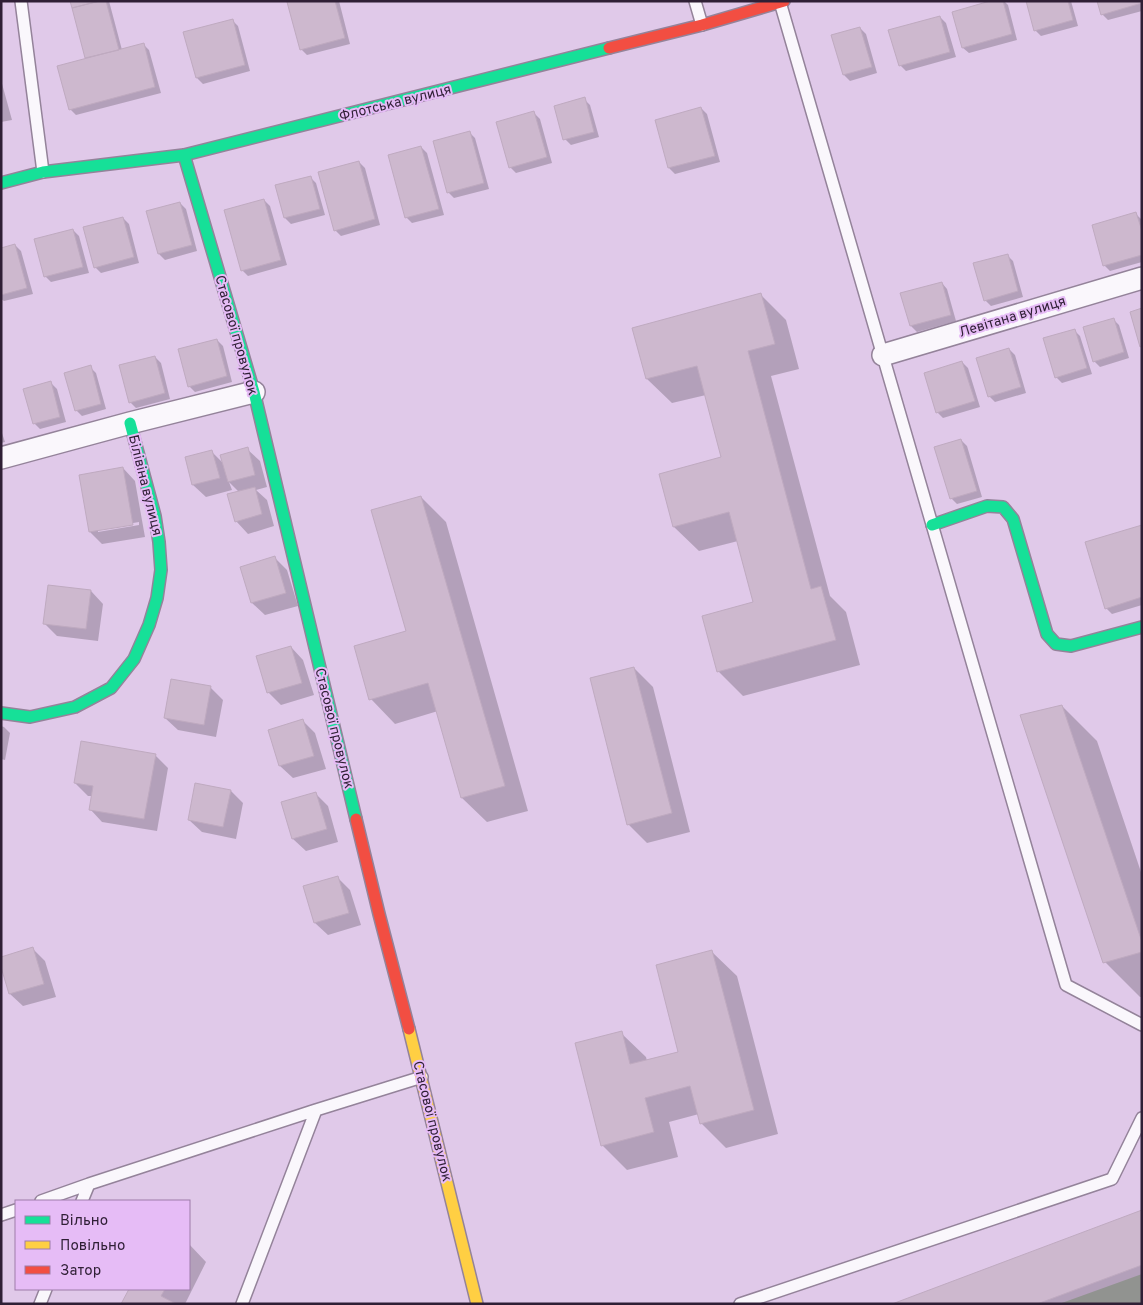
<svg xmlns="http://www.w3.org/2000/svg" width="1143" height="1305" font-family="Overpass,sans-serif">
<style>
.green{fill:#b6b8b5}
.shadow{fill:#0003;fill-rule:evenodd}
.building{fill:#cdb8ce;stroke:#bfaac0}
.lines{fill:none;stroke-linecap:round;stroke-linejoin:round}
.lane-casing{stroke:#94839a;stroke-width:14}
.street-casing{stroke:#94839a;stroke-width:24}
.fast-casing{stroke:#94839a;stroke-width:14}
.slow-casing{stroke:#94839a;stroke-width:14}
.jam-casing{stroke:#94839a;stroke-width:14}
.lane{stroke:#faf7fc;stroke-width:11}
.street{stroke:#faf7fc;stroke-width:21}
.fast{stroke:#16e098;stroke-width:11}
.slow{stroke:#ffcf43;stroke-width:11}
.jam{stroke:#f24e42;stroke-width:11}
.labels{text-anchor:middle;stroke-width:4;stroke-linejoin:round;paint-order:stroke}
.street-label{font-size:14px;fill:#2f1f35;stroke:#e6bcf6}
</style>
<rect width="100%" height="100%" fill="#e0c9e9"/>
<path class="green" d="M 1142,1274 L 1142,1304 L 1059,1304 Z"/>
<path class="shadow" d="M 71,1 L 109,1 L 122,50 L 143,44 L 149,50 L 161,93 L 76,115 L 70,109 L 87,59 Z
M 295,1 L 339,1 L 350,44 L 307,55 L 301,49 Z
M 994,1 L 1004,1 L 1008,5 L 1017,40 L 969,53 L 963,48 Z
M 1027,1 L 1071,1 L 1078,26 L 1041,36 L 1035,30 Z
M 1142,1 L 1142,11 L 1108,20 L 1102,14 Z
M 940,17 L 946,23 L 956,57 L 906,71 L 900,65 Z
M 232,20 L 238,26 L 250,71 L 203,84 L 197,78 Z
M 860,28 L 866,34 L 877,73 L 850,81 L 844,75 Z
M 1,80 L 12,120 L 1,122 Z
M 584,99 L 590,105 L 599,137 L 571,145 L 565,139 Z
M 701,108 L 707,114 L 720,162 L 675,174 L 669,168 L 656,121 Z
M 534,113 L 540,119 L 552,163 L 516,173 L 510,167 Z
M 469,132 L 475,138 L 489,189 L 454,198 L 448,192 Z
M 421,147 L 427,153 L 444,215 L 412,223 L 406,217 Z
M 359,162 L 365,168 L 380,225 L 341,236 L 335,230 Z
M 310,177 L 316,183 L 325,215 L 291,224 L 285,218 Z
M 264,200 L 270,206 L 287,265 L 248,276 L 242,270 Z
M 180,203 L 186,209 L 197,251 L 165,260 L 159,254 L 148,212 Z
M 1136,214 L 1142,220 L 1142,262 L 1110,271 L 1104,265 Z
M 123,218 L 129,224 L 139,263 L 101,273 L 95,267 Z
M 73,230 L 79,236 L 89,273 L 51,282 L 45,276 Z
M 15,245 L 21,251 L 33,294 L 4,301 L 1,299 L 1,249 Z
M 1007,255 L 1013,261 L 1023,297 L 991,306 L 985,300 Z
M 942,283 L 947,289 L 956,321 L 917,332 L 911,326 Z
M 761,295 L 786,320 L 799,369 L 771,376 L 830,596 L 846,612 L 860,665 L 743,696 L 718,671 L 755,603 L 738,541 L 699,551 L 674,527 L 723,458 L 706,395 L 672,403 L 647,379 L 634,329 Z
M 1113,319 L 1119,325 L 1129,358 L 1100,367 L 1094,361 Z
M 1074,330 L 1080,336 L 1092,374 L 1062,383 L 1056,377 Z
M 217,340 L 223,346 L 232,382 L 195,392 L 189,386 Z
M 1009,349 L 1015,355 L 1026,393 L 995,402 L 989,396 Z
M 155,357 L 161,363 L 170,399 L 136,408 L 130,402 Z
M 962,362 L 968,368 L 980,407 L 943,418 L 937,412 Z
M 90,367 L 96,373 L 106,409 L 82,416 L 76,410 Z
M 51,383 L 57,389 L 66,422 L 40,429 L 34,423 Z
M 1,430 L 5,442 L 1,443 Z
M 961,440 L 967,446 L 982,497 L 957,504 L 951,498 Z
M 247,449 L 260,461 L 267,487 L 256,490 L 267,500 L 274,526 L 248,534 L 236,521 L 239,492 L 229,482 L 232,490 L 206,497 L 193,485 L 212,452 L 224,464 Z
M 123,468 L 135,481 L 145,537 L 102,544 L 90,532 ZM 139,522 L 139,525 L 98,532 L 98,529 Z
M 421,497 L 446,522 L 528,811 L 487,822 L 462,798 L 438,711 L 395,724 L 371,699 L 407,632 Z
M 1142,527 L 1142,605 L 1112,614 L 1106,608 Z
M 275,558 L 287,570 L 298,606 L 265,615 L 252,603 L 242,567 Z
M 91,591 L 103,604 L 98,641 L 57,636 L 44,623 Z
M 291,647 L 303,660 L 314,695 L 281,705 L 268,692 Z
M 634,668 L 653,687 L 690,832 L 647,843 L 628,824 Z
M 210,687 L 223,700 L 216,737 L 178,730 L 165,718 Z
M 1062,706 L 1097,741 L 1142,875 L 1142,997 L 1140,997 L 1105,962 Z
M 303,721 L 315,733 L 326,769 L 293,778 L 280,766 L 270,730 Z
M 1,726 L 4,727 L 10,733 L 5,760 L 1,759 Z
M 155,755 L 168,768 L 157,831 L 102,822 L 90,809 L 92,796 L 88,796 L 75,783 Z
M 231,791 L 243,803 L 236,839 L 202,832 L 189,820 Z
M 316,794 L 328,806 L 338,842 L 306,851 L 293,839 L 283,803 Z
M 338,878 L 350,890 L 361,925 L 328,935 L 315,923 Z
M 33,949 L 45,961 L 56,997 L 23,1006 L 10,994 L 1,963 Z
M 712,952 L 737,976 L 778,1134 L 726,1148 L 701,1123 L 699,1114 L 669,1122 L 678,1157 L 627,1170 L 602,1145 L 621,1033 L 646,1057 L 647,1061 L 680,1053 Z
M 1142,1212 L 1142,1304 L 895,1304 Z
M 189,1244 L 206,1262 L 185,1304 L 123,1304 L 130,1289 L 189,1289 Z"/>
<path class="building" d="M 70,1 L 99,1 L 72,8 Z
M 100,1 L 106,1 L 119,50 L 85,58 L 72,8 Z
M 290,1 L 335,1 L 345,38 L 300,50 L 287,2 Z
M 990,1 L 1003,1 L 1012,34 L 962,48 L 952,12 Z
M 1026,1 L 1068,1 L 1073,20 L 1034,31 Z
M 1097,1 L 1142,1 L 1142,3 L 1101,15 Z
M 940,16 L 950,52 L 899,66 L 888,30 Z
M 233,19 L 245,65 L 196,78 L 183,32 Z
M 860,27 L 872,67 L 843,75 L 831,35 Z
M 144,43 L 155,87 L 69,110 L 57,66 Z
M 585,97 L 594,132 L 563,140 L 554,106 Z
M 701,107 L 715,156 L 668,168 L 655,120 Z
M 534,111 L 547,157 L 509,168 L 496,122 Z
M 470,131 L 484,183 L 447,193 L 433,141 Z
M 421,146 L 439,209 L 405,218 L 388,155 Z
M 359,161 L 375,219 L 334,231 L 318,172 Z
M 311,176 L 320,209 L 284,218 L 275,185 Z
M 264,199 L 281,260 L 241,271 L 224,210 Z
M 180,202 L 192,245 L 158,254 L 146,211 Z
M 1136,212 L 1142,231 L 1142,255 L 1103,266 L 1092,225 Z
M 123,217 L 134,257 L 94,268 L 83,227 Z
M 73,229 L 83,267 L 44,277 L 34,239 Z
M 15,244 L 27,288 L 1,295 L 1,248 Z
M 1008,254 L 1018,291 L 984,301 L 973,263 Z
M 942,282 L 951,315 L 910,326 L 900,293 Z
M 761,293 L 775,344 L 748,351 L 811,589 L 821,586 L 836,640 L 717,672 L 702,616 L 753,602 L 729,512 L 673,527 L 659,474 L 721,457 L 697,366 L 646,379 L 632,328 Z
M 1142,308 L 1142,346 L 1140,347 L 1130,312 Z
M 1114,318 L 1124,352 L 1093,362 L 1083,327 Z
M 1075,329 L 1087,368 L 1055,378 L 1043,338 Z
M 217,339 L 227,376 L 188,387 L 178,349 Z
M 1009,348 L 1021,387 L 988,397 L 976,358 Z
M 155,356 L 165,393 L 129,403 L 119,365 Z
M 962,361 L 975,401 L 936,413 L 924,373 Z
M 91,365 L 101,404 L 75,411 L 64,373 Z
M 51,381 L 60,417 L 33,424 L 23,389 Z
M 961,439 L 977,491 L 950,499 L 934,447 Z
M 248,447 L 255,475 L 228,482 L 220,455 Z
M 212,450 L 220,478 L 192,485 L 185,457 Z
M 123,467 L 133,525 L 89,532 L 79,475 Z
M 255,487 L 262,514 L 235,522 L 227,494 Z
M 421,496 L 505,786 L 461,798 L 428,683 L 369,700 L 354,646 L 406,631 L 371,510 Z
M 1142,525 L 1142,597 L 1105,609 L 1085,542 Z
M 275,556 L 286,593 L 251,603 L 240,567 Z
M 48,585 L 91,590 L 86,629 L 43,624 Z
M 291,646 L 302,683 L 267,693 L 256,656 Z
M 634,667 L 672,813 L 627,825 L 590,678 Z
M 171,679 L 211,686 L 204,725 L 164,718 Z
M 1062,705 L 1142,942 L 1142,952 L 1103,963 L 1020,715 Z
M 303,719 L 314,756 L 279,766 L 268,730 Z
M 81,741 L 156,754 L 144,819 L 89,810 L 93,786 L 74,783 Z
M 195,783 L 231,790 L 223,827 L 188,820 Z
M 316,792 L 327,829 L 292,839 L 281,802 Z
M 338,876 L 349,913 L 314,923 L 303,886 Z
M 33,947 L 44,984 L 9,994 L 1,967 L 1,957 Z
M 712,950 L 754,1110 L 700,1124 L 690,1086 L 645,1098 L 654,1132 L 601,1146 L 575,1043 L 622,1031 L 630,1064 L 678,1052 L 656,965 Z
M 1142,1210 L 1142,1265 L 1037,1304 L 892,1304 Z
M 129,1289 L 165,1289 L 161,1296 L 176,1304 L 121,1304 Z"/>
<g class="lines">
<g class="lane-casing">
<path id="lane" d="M 21,1 L 43,172
M 695,1 L 702,25
M 780,2 L 1066,985 L 1142,1025
M 41,1201 L 89,1184 L 316,1110
M 82,1201 L 89,1184
M 1,1215 L 16,1210
M 40,1304 L 46,1289
M 242,1304 L 316,1110 L 422,1077
M 740,1304 L 1112,1179 L 1142,1118"/>
</g>
<g class="street-casing">
<path id="street" d="M 883,355 L 1142,278
M 1,458 L 130,423 L 254,392"/>
</g>
<g class="fast-casing">
<path id="fast" d="M 184,155 L 254,392 L 356,819
M 1,183 L 43,172 L 184,155 L 609,48
M 932,525 L 987,506 L 1003,507 L 1013,519 L 1047,634 L 1056,644 L 1071,646 L 1142,627
M 1,713 L 30,717 L 75,707 L 111,688 L 134,659 L 149,625 L 157,598 L 161,570 L 159,542 L 155,516 L 130,423"/>
</g>
<g class="slow-casing">
<path id="slow" d="M 409,1029 L 477,1304"/>
</g>
<g class="jam-casing">
<path id="jam" d="M 609,48 L 702,25 L 784,1
M 356,819 L 379,914 L 409,1029"/>
</g>
<use href="#lane" class="lane"/>
<use href="#street" class="street"/>
<use href="#fast" class="fast"/>
<use href="#slow" class="slow"/>
<use href="#jam" class="jam"/>
</g>
<g class="labels">
<g class="street-label">
<text transform="translate(395 102) rotate(-14)" y="5">Флотська вулиця</text>
<text transform="translate(1012 316) rotate(-17)" y="5">Левітана вулиця</text>
<text transform="translate(237 335) rotate(74)" y="5">Стасової провулок</text>
<text transform="translate(146 485) rotate(76)" y="5">Білівіна вулиця</text>
<text transform="translate(335 728) rotate(76)" y="5">Стасової провулок</text>
<text transform="translate(433 1121) rotate(76)" y="5">Стасової провулок</text>
</g>
</g>
<rect width="1143" height="1305" fill="none" stroke="#2f1f35" stroke-width="5"/>
<rect x="15" y="1200" width="175" height="90" fill="#e6bcf6" stroke="#9d7da9"/>
<rect x="25" y="1216" width="25" height="8" fill="#16e098" stroke="#9d7da9"/>
<text x="60" y="1225" font-size="15" fill="#2f1f35">Вільно</text>
<rect x="25" y="1241" width="25" height="8" fill="#ffcf43" stroke="#9d7da9"/>
<text x="60" y="1250" font-size="15" fill="#2f1f35">Повільно</text>
<rect x="25" y="1266" width="25" height="8" fill="#f24e42" stroke="#9d7da9"/>
<text x="60" y="1275" font-size="15" fill="#2f1f35">Затор</text>
</svg>
